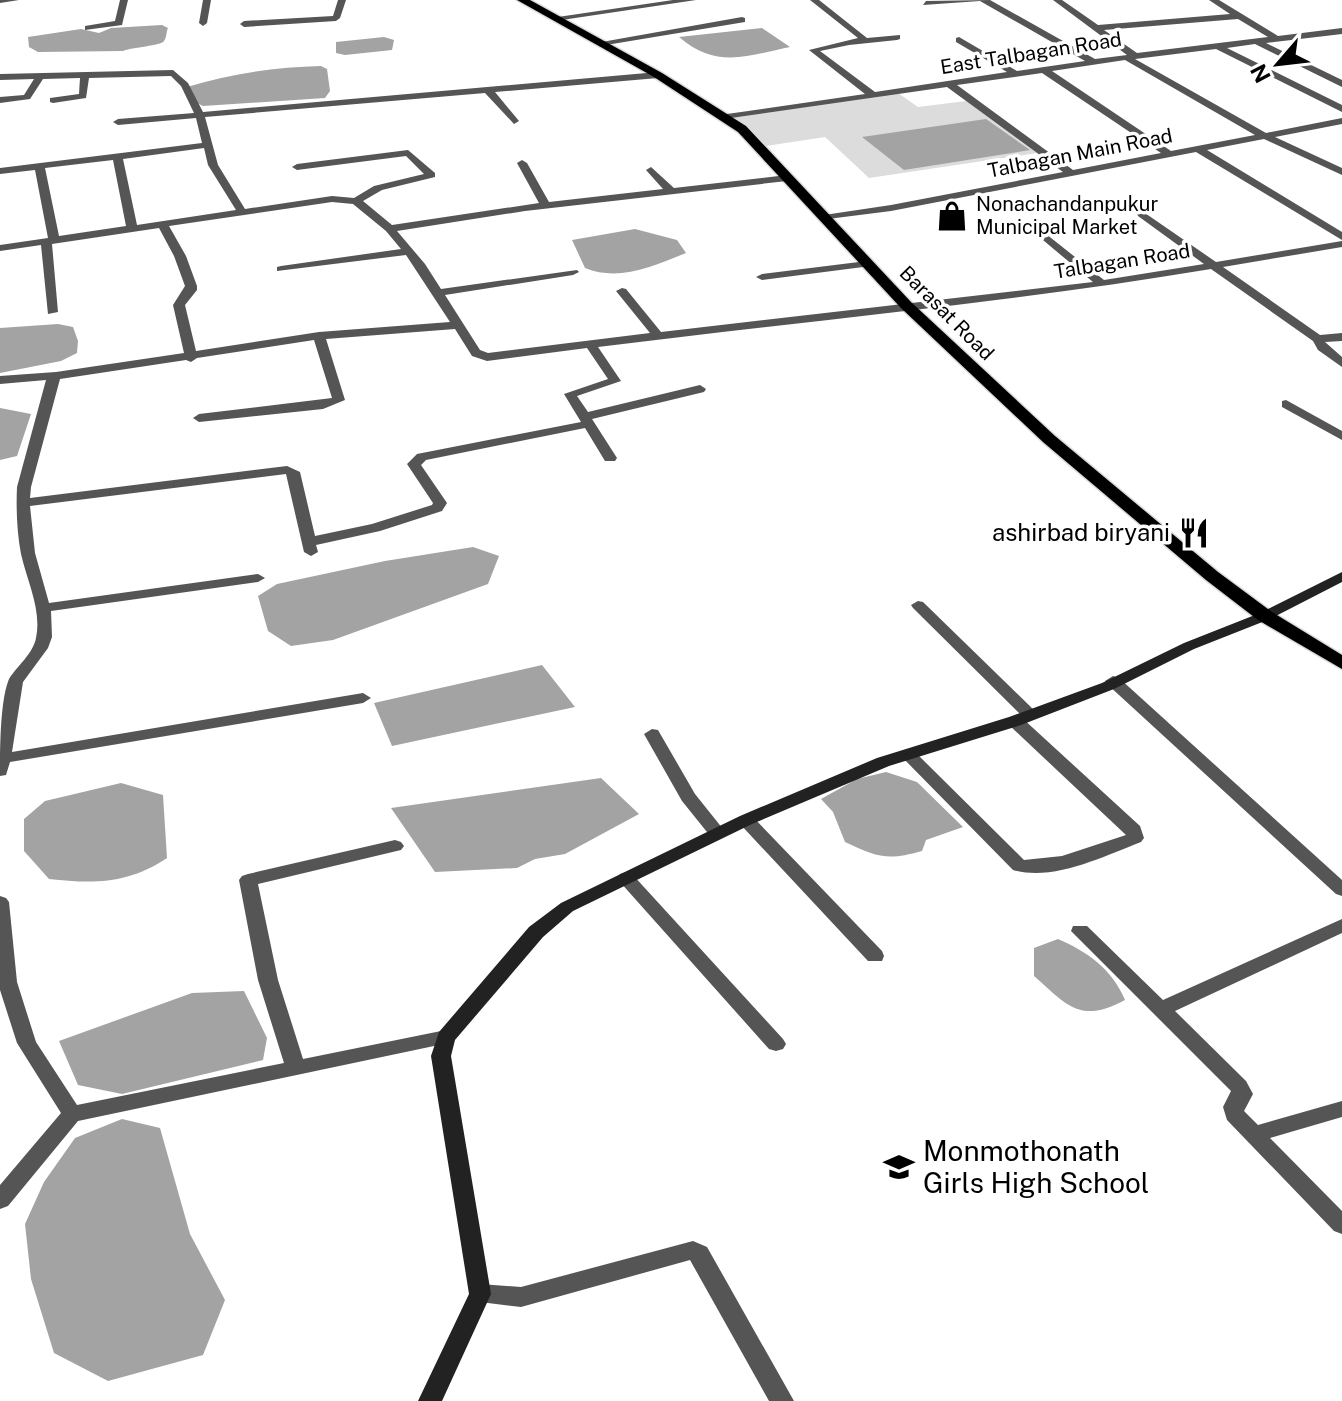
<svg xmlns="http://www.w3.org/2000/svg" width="1342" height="1401" font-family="'Public Sans',sans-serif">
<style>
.green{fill:#dcdcdc}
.water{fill:#a3a3a3}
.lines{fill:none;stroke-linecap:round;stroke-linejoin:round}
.primary-casing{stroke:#dbdbdb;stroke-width:3}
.street{fill:#555;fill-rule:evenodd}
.secondary{fill:#222;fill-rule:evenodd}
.primary{fill:#000;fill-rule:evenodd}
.labels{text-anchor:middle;stroke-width:7;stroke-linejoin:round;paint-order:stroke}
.far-street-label{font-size:20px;fill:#000;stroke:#fff}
.far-poi-label{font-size:20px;fill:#000;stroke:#fff;text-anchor:start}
.poi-label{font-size:24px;fill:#000;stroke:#fff;text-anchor:end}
.near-poi-label{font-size:28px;fill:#000;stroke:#fff;text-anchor:start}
</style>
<rect width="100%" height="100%" fill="#fff"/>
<path class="green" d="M 898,93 L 918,107 L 966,101 L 1037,153 L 869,178 L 825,137 L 766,146 L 729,117 Z"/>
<path class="water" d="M 162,25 L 168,28 C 166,32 167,37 164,41 C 161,46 132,47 123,51 L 38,52 L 29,47 L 28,37 L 81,29 L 99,33 L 111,28 Z
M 762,28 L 790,47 C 747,56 716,69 679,37 Z
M 384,37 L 394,40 L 392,50 L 345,55 L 336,53 L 336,42 Z
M 321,66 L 327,69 L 330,91 L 325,98 L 203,106 L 195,102 L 187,87 C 230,74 275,67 321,66 Z
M 986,119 L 1030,150 L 904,170 L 862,137 Z
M 635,229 L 677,240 L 686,253 C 653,266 619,282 585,268 L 572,240 Z
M 58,324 L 73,327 L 78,341 L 77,353 L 61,361 L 0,373 L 0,328 Z
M 0,408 L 31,414 L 17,456 L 0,460 Z
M 473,547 L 499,556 L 488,584 L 333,640 L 291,646 L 268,631 L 258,596 L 277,584 L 385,561 Z
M 542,665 L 575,707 L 392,746 L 374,703 Z
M 886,772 L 917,782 L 963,827 L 926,840 L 922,851 C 887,861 877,857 845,842 L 833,812 L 821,799 L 857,779 Z
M 601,778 L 639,814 L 565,854 L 535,859 L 517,868 L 435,872 L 391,808 Z
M 121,783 L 163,795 L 167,858 C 128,884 94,884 49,879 L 24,851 L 24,819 L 45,801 Z
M 1058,939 C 1088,952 1112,969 1125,1000 C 1080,1024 1068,1006 1034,976 L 1034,948 Z
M 244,991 L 267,1038 L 263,1060 L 122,1094 L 78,1085 L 59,1041 L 192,993 Z
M 122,1119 L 160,1128 L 190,1234 L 225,1300 L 203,1355 L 108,1381 L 54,1353 L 31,1279 L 25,1224 L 44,1182 L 75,1138 Z"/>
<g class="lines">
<g class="primary-casing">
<path id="primary" d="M 517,0 L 530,0 L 662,73 L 746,126 L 911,302 L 1055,436 L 1218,572 L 1272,612 L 1342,655 L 1342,669 L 1258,620 L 1206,580 L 1043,442 L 901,308 L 738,132 L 654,77 Z"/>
</g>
<path class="street" d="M 0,0 L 19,0 L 0,3 Z
M 120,0 L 128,0 L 122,25 L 85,30 L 85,26 L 115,21 Z
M 203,0 L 211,0 L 207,23 L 203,26 L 199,23 Z
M 338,0 L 346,0 L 340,18 L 336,21 L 244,27 L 240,24 L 244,21 L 333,16 Z
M 673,0 L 696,0 L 555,21 L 551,18 Z
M 810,0 L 819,0 L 867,38 L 900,35 L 900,39 L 897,40 L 849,45 L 820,51 L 875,92 L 1007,72 L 956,42 L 956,38 L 959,37 L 1017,71 L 1085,61 L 980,1 L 923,5 L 926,1 L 990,0 L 1095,59 L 1127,55 L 1053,0 L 1062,0 L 1098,25 L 1230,14 L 1209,0 L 1219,0 L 1278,36 L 1342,28 L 1342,34 L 1266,43 L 1342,80 L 1342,87 L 1255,44 L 1227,48 L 1342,105 L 1342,112 L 1216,49 L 1135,59 L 1266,133 L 1342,118 L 1342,124 L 1275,137 L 1342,168 L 1342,175 L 1264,139 L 1207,150 L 1342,232 L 1342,240 L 1196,152 L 891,211 L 820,220 L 819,218 L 824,215 L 891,205 L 1063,172 L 947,87 L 724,119 L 724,115 L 727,114 L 865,94 L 809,50 L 858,38 ZM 1238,19 L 1268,37 L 1137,53 L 1104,30 ZM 1125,60 L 1255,135 L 1171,151 L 1052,71 ZM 1042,73 L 1161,153 L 1073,170 L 957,85 Z
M 742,17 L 745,18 L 745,22 L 600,46 L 596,43 Z
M 173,70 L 188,83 L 203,112 L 658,72 L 663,75 L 658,78 L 495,92 L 519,121 L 514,124 L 485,93 L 205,117 L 218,165 L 245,209 L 332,196 L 354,198 L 374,186 L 424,174 L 406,156 L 297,170 L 292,167 L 297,164 L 408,150 L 435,173 L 435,177 L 382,190 L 363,201 L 392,225 L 539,203 L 517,163 L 522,160 L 527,163 L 549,202 L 663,189 L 646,170 L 651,167 L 674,188 L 787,175 L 792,178 L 787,181 L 525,211 L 397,231 L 425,264 L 441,289 L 577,270 L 579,272 L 573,275 L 445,295 L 480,350 L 488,353 L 650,333 L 616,291 L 622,288 L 626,289 L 661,332 L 1093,282 L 1037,235 L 1036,233 L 1041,230 L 1104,280 L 1204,264 L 1138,216 L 1137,214 L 1142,211 L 1216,262 L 1342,241 L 1342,247 L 1223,267 L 1320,335 L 1342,333 L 1342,341 L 1325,342 L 1342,357 L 1342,367 L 1318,350 L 1313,341 L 1211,269 C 1008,303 802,321 598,347 L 621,381 L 577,396 L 588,412 L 700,385 L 706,389 L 704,392 L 592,419 L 617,458 L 615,461 L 605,461 L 585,428 L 426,460 L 421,465 L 447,503 L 442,511 L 380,531 L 316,545 L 318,552 L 311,556 L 304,552 L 286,474 L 30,506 L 35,553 L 49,603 L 258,574 L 265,578 L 258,582 L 51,611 L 52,637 L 48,648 L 23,682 L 12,752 L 363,693 L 371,698 L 363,703 L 10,762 L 6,775 L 0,776 C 0,751 0,700 9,679 C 17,666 33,654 36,638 C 42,610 27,581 21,554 C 17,533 16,509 17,487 L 46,380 L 0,384 L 0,376 L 56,372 L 184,353 L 173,305 L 185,286 L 174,256 L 159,228 L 52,244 L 58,312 L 48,314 L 41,245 L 0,251 L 0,245 L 48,238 L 35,170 L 0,174 L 0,168 L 202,143 L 196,118 L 118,125 L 113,122 L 118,119 L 194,113 L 181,86 L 171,76 L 89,78 L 86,98 L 53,103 L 50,102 L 50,98 L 79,94 L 80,78 L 43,79 L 30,99 L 0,103 L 0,97 L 24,95 L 34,79 L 0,80 L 0,74 ZM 204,148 L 208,165 L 236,210 L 137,225 L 123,159 ZM 113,160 L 126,226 L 59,236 L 45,168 ZM 332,202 L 353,204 L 386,231 L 401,249 L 281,266 L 277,267 L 277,271 L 406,255 L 450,322 L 319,332 L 196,351 L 185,305 L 197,290 L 197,286 L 186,256 L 169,226 ZM 455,329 L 472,356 L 487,361 L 587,348 L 608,379 L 564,394 L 581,422 L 417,454 L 407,464 L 433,503 L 432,505 L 372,524 L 315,536 L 300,472 L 287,466 L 30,498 L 31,487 L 60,379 L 186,360 L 191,362 L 197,358 L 314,340 L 332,398 L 199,414 L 193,418 L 199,422 L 323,409 L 345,400 L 326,339 Z
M 867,261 L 871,262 L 871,266 L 762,280 L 756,277 L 762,274 Z
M 1286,400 L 1342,431 L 1342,440 L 1282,407 L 1282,401 Z
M 918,601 L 923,602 L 1036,712 L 1038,715 L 1036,718 L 1024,718 L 913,608 L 911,605 Z
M 1113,676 L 1119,678 L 1342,880 L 1342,896 L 1336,894 L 1107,684 L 1105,681 Z
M 1015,716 L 1021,717 L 1140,826 L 1144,838 L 1141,842 C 1104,856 1053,882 1013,870 L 900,755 L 908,750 L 914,751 L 1024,860 L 1062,856 L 1126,835 L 1009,725 L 1007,721 Z
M 652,729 L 658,730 L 695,794 L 723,829 L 726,833 L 723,837 L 711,837 L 682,801 L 644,734 Z
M 746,814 L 752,816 L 882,951 L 884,956 L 882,961 L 868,961 L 740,824 L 737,820 Z
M 395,840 L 401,842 L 404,846 L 401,850 L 258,884 L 278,980 L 303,1059 L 446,1030 L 453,1032 L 456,1037 L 453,1042 L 78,1121 L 8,1206 L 0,1209 L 0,1185 L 61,1113 L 17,1043 L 0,990 L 0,896 L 6,898 L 9,902 L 17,982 L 36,1042 L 77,1105 L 284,1063 L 258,980 L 239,880 L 242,876 L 248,874 Z
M 626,872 L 632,874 L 783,1039 L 786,1044 L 783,1049 L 776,1051 L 769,1049 L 620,882 L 617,878 L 620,874 Z
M 1342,919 L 1342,933 L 1175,1011 L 1246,1081 L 1253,1094 L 1244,1111 L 1258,1125 L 1342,1101 L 1342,1117 L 1270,1138 L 1342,1211 L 1342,1234 L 1334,1231 L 1227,1120 L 1223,1107 L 1231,1091 L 1071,931 L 1073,926 L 1087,926 L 1163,1000 Z
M 693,1241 L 707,1247 L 794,1401 L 769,1401 L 690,1260 L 521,1307 L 472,1301 L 469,1294 L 472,1287 L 480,1284 L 521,1287 Z"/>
<path class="secondary" d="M 1342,572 L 1342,582 L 1270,619 L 1194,649 L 1114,689 L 1021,725 L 889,766 L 752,824 L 573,911 L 543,937 L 455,1040 L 451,1056 L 491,1294 L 442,1401 L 418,1401 L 469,1294 L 431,1056 L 439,1032 L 529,927 L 561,903 L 740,816 L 877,758 L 1009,717 L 1102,683 L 1184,643 L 1260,613 Z"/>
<use href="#primary" class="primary"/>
</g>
<defs>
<g id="shop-bare" transform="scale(2.4)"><path d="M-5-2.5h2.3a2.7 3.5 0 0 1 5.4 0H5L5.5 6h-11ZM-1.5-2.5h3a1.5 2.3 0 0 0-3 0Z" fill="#000" stroke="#fff" stroke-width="2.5" paint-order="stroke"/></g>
<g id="restaurant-bare" transform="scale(2.4)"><path d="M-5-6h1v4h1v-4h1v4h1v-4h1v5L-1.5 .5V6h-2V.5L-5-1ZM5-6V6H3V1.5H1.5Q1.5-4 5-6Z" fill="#000" stroke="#fff" stroke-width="2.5" paint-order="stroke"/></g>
<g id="school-bare" transform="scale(2.4)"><path d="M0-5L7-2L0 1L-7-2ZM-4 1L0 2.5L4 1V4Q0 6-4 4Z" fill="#000" stroke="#fff" stroke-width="2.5" paint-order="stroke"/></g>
</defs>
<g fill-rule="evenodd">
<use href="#shop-bare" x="952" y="216"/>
<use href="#restaurant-bare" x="1194" y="533"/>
<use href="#school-bare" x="899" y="1167"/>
</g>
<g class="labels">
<g class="far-street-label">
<text transform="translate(1031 53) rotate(-9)" y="7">East Talbagan Road</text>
<text transform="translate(1080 153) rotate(-11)" y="7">Talbagan Main Road</text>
<text transform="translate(1122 261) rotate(-9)" y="7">Talbagan Road</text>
<text transform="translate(947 313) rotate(45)" y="7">Barasat Road</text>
</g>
<g class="far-poi-label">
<text x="976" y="211">Nonachandanpukur<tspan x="976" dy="23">Municipal Market</tspan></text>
</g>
<g class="poi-label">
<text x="1170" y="541">ashirbad biryani</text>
</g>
<g class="near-poi-label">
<text x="923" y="1161">Monmothonath<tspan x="923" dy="32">Girls High School</tspan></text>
</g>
</g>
<g transform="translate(1278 64) rotate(242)" stroke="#ffffff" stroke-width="6" paint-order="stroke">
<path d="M0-6L14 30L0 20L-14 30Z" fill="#000000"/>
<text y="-12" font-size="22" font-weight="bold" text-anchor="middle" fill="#000000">N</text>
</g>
</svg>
